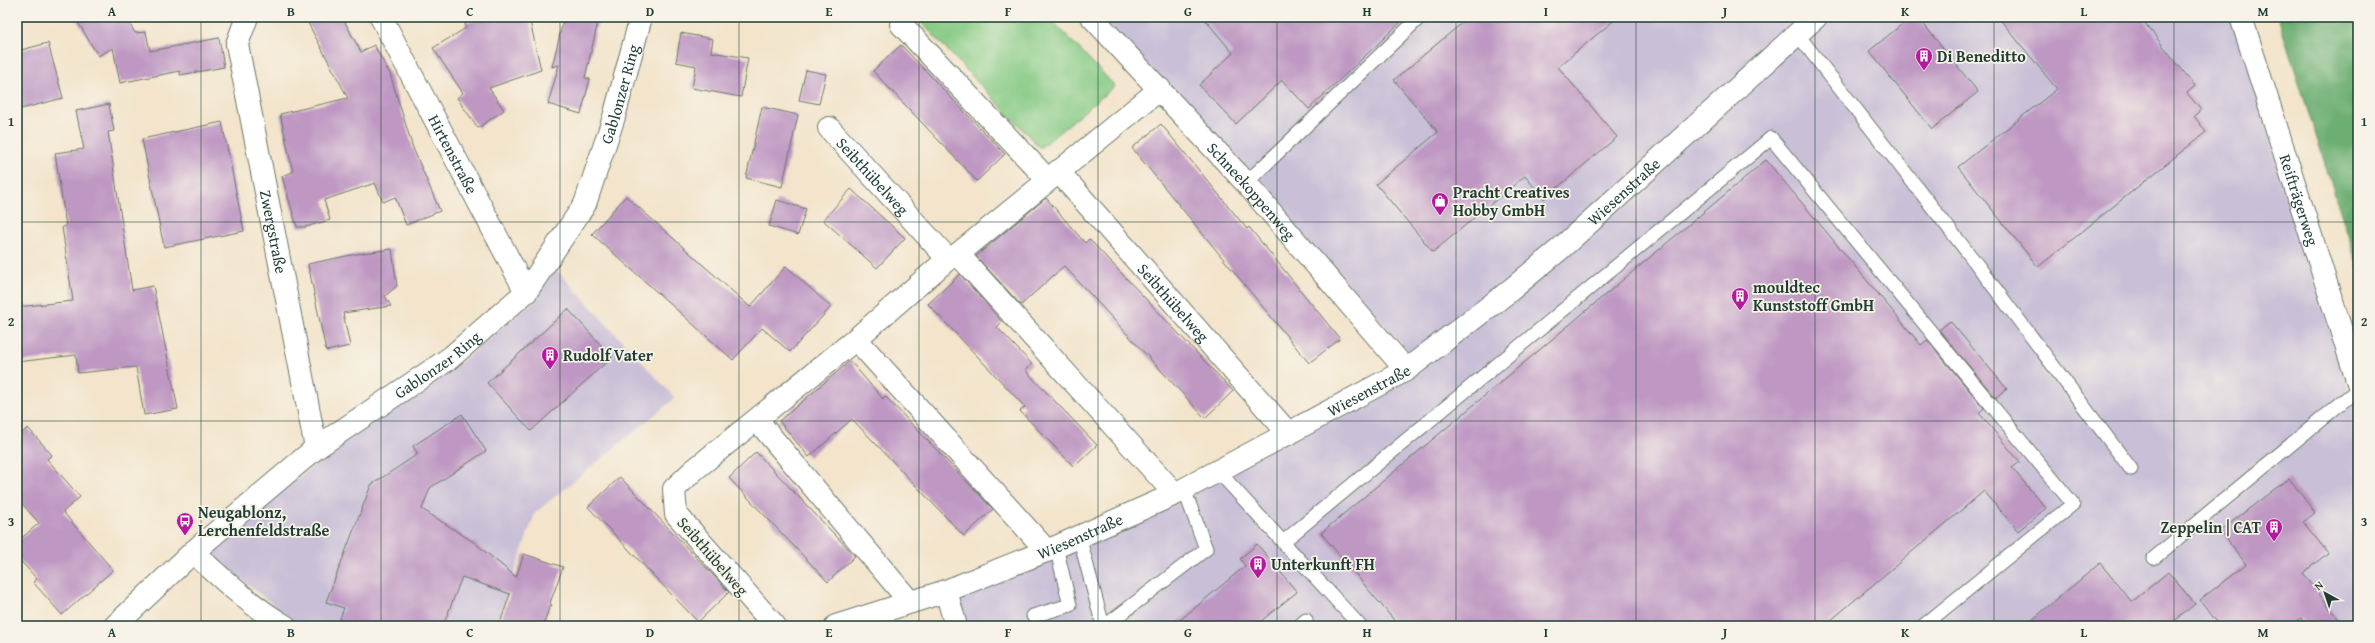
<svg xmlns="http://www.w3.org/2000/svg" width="2375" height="643" font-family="'Gentium Book Plus',serif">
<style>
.industrial{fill:#c9bfd7}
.green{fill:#87cb85;stroke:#53845c}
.forest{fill:#6daf72;stroke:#467653}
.building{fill:#be97c3}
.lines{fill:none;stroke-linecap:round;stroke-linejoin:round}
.lane-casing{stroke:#697769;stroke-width:15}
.street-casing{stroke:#697769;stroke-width:24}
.lane{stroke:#fff;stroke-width:13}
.street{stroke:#fff;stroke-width:22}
.grid{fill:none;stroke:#1f3d34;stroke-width:1;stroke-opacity:0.55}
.labels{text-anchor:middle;stroke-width:3.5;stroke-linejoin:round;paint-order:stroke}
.poi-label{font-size:16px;font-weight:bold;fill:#1f3d34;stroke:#f7f3e8;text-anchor:start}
.street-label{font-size:16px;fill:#1f3d34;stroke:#f7f3e8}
.neatline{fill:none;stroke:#1f3d34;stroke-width:1.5}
.grid-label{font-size:13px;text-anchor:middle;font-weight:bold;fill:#1f3d34}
</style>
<rect width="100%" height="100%" fill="#f7f3e8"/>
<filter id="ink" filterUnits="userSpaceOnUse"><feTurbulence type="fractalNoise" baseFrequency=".025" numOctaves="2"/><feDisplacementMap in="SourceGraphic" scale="8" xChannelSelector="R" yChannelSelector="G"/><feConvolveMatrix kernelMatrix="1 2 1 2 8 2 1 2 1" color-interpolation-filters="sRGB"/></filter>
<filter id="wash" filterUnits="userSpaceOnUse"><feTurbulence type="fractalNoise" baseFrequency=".012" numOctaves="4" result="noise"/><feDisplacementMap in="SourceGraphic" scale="16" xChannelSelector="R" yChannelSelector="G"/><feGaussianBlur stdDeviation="0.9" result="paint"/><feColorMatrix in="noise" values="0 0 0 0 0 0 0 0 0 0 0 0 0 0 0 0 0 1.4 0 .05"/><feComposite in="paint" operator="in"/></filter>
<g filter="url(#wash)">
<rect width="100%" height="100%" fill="#f3e4cb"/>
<path class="industrial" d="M 1101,17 L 2232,17 L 2358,420 L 2358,626 L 966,626 L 958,596 L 1424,369 Z
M 554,267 L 675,398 L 535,513 L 496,626 L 299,626 L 209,553 L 324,456 L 460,363 L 535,300 Z"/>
<path class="green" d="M 1049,17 L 1115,86 L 1040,148 L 917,18 Z"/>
<path class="forest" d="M 2278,17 L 2358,17 L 2358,267 Z"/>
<g id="blocks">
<path class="building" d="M 75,17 L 126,17 L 135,33 L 146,32 L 150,51 L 219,38 L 224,67 L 180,75 L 180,71 L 120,83 L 113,48 L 98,56 Z
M 319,17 L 342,17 L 361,52 L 374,45 L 390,74 L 413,148 L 440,211 L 406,225 L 395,197 L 383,202 L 375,183 L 324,200 L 330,220 L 305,227 L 297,227 L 282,176 L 293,172 L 280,114 L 348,98 L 308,23 Z
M 492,17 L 529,17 L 541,70 L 489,88 L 504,110 L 478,128 L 457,98 L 463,93 L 433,48 L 466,28 L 465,23 Z
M 564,17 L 599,17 L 585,78 L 590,79 L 581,114 L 548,104 L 559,65 L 552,67 Z
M 1203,17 L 1406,17 L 1309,109 L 1282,80 L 1236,124 L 1199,85 L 1233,53 Z
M 1469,17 L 1618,17 L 1558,67 L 1617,137 L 1544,199 L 1525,176 L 1433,252 L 1376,184 L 1438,132 L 1394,80 Z
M 1911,17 L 1918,17 L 1978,92 L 1932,129 L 1869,51 Z
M 1998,17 L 2140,17 L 2195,86 L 2187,93 L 2201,110 L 2194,116 L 2206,132 L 2038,267 L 1958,167 L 2057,89 Z
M 681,33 L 713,39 L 711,52 L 748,58 L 741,97 L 692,88 L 696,66 L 676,62 Z
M 48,43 L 63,98 L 17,110 L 17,51 Z
M 901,45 L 1005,154 L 977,181 L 873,71 Z
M 806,70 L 826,74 L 819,104 L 799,100 Z
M 109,104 L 114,131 L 108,132 L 132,290 L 153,286 L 178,409 L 144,415 L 136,367 L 78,373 L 76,355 L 17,362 L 17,307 L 73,301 L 62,227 L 66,226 L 55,153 L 84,149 L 76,111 Z
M 762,107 L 798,115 L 782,187 L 746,178 Z
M 222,122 L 244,231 L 164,247 L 142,139 Z
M 1161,124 L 1247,229 L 1249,227 L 1340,339 L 1309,363 L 1132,148 Z
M 1766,160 L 1921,345 L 1927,340 L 1984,408 L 1979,413 L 2020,462 L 2012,468 L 2046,508 L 2018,531 L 1984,491 L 1824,626 L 1399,626 L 1321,533 Z
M 851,189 L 905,238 L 877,268 L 823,220 Z
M 626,196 L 750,307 L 786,266 L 831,307 L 790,352 L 762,328 L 733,360 L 592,234 Z
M 1046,198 L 1085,243 L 1089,239 L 1233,391 L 1205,418 L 1064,266 L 1021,305 L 976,256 Z
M 777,200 L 806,209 L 798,235 L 769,226 Z
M 392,249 L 397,286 L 385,296 L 391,306 L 343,313 L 350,346 L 326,351 L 308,264 L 356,254 Z
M 960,274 L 1002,322 L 997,327 L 1032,364 L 1025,370 L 1097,445 L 1074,467 L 1020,411 L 1025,407 L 928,304 Z
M 568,309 L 612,357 L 531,431 L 487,383 Z
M 1950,321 L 2007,389 L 1996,398 L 1939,330 Z
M 850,361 L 883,399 L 885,396 L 993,509 L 964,536 L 852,419 L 809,457 L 779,421 Z
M 462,414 L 486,451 L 430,488 L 422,509 L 475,543 L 516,577 L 524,554 L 563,567 L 550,603 L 552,605 L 549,608 L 543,626 L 499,626 L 510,594 L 462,577 L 443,626 L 337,626 L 344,608 L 326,602 L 371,485 L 418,454 L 413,446 Z
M 28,428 L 52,455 L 47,459 L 80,497 L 63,512 L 113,570 L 62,615 L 33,582 L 37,579 L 17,557 L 17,542 L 39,523 L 17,498 L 17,437 Z
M 756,452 L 855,556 L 828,582 L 729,478 Z
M 620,477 L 729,592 L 698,622 L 588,507 Z
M 2289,478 L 2315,513 L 2303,522 L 2328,553 L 2303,573 L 2344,626 L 2307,626 L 2301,618 L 2291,626 L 2220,626 L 2200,600 L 2246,564 L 2220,531 Z
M 1257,544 L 1297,592 L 1255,626 L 1173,626 L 1245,566 L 1240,559 Z
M 2100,563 L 2132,602 L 2168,572 L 2195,604 L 2169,626 L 2025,626 Z"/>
</g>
</g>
<g filter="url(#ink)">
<use href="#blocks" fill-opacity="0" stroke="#697769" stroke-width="1"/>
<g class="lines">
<g class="lane-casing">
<path id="lane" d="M 1798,35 L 1972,258 L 2131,469
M 1246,183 L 1420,17
M 1218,471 L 1360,626
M 1079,536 L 1103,626
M 1283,542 L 1771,138 L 2073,504 L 1923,626
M 2154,558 L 2358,389
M 1033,616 L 1070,605 L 1056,547
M 1105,626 L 1206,549 L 1184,489
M 1299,626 L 1306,620"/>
</g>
<g class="street-casing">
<g id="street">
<path id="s1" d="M 247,17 L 237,44 L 316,448"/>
<path id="s2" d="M 381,17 L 526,292"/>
<path id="s3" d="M 1092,17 L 1246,183 L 1406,370"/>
<path id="s4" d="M 2241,17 L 2358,383"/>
<path d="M 901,24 L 1048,180"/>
<path id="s5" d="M 829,128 L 948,259"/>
<path id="s6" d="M 1058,171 L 1289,434"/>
<path d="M 958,254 L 1175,494"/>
<path d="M 856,339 L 1047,551"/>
<path d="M 757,420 L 910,602"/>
<path d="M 193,552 C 222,579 251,606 285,626"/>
<path d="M 946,591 L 956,626"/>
<path id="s7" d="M 115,626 L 193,552 L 316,448 L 450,358 L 526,292 L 585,204 L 614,117 L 641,17"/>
<path d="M 775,626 L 676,514 L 674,489 L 694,470 L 856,339 L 948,259 L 958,254 L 1160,89"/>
<path id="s8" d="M 836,626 L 946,591 L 1056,547 L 1175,494 L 1406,370 L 1507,293 L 1560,249 L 1816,17"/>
</g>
</g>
<use href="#lane" class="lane"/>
<use href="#street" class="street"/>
</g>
</g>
<path class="grid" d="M 201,17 L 201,626M 381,17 L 381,626M 560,17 L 560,626M 739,17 L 739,626M 919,17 L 919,626M 1098,17 L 1098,626M 1277,17 L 1277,626M 1456,17 L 1456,626M 1636,17 L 1636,626M 1815,17 L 1815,626M 1994,17 L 1994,626M 2174,17 L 2174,626M 17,222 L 2358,222M 17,421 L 2358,421"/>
<defs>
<g id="building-pin" transform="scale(0.9)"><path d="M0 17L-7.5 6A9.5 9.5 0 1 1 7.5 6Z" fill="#b5179e" stroke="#f7f3e8"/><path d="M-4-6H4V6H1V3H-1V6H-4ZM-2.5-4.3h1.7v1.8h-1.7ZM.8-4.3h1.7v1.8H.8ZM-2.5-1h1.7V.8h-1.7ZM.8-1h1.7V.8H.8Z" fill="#fff"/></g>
<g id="shop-pin" transform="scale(0.9)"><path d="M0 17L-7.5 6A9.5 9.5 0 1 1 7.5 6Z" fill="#b5179e" stroke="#f7f3e8"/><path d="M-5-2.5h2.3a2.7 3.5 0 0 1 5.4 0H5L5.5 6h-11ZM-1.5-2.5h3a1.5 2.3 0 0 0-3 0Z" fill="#fff"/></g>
<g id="bus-pin" transform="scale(0.9)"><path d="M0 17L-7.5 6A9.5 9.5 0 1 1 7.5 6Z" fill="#b5179e" stroke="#f7f3e8"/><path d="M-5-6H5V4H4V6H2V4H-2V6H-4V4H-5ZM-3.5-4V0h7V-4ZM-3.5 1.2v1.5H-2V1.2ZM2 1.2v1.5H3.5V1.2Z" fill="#fff"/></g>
</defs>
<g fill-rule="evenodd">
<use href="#building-pin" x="1924" y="56"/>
<use href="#shop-pin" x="1440" y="201"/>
<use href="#building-pin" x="1740" y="296"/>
<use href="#building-pin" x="550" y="355"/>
<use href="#bus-pin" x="185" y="521"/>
<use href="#building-pin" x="2274" y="527"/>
<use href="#building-pin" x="1258" y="564"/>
</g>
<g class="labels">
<g class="poi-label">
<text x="1937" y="62">Di Beneditto</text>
<text x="1453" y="198">Pracht Creatives<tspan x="1453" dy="18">Hobby GmbH</tspan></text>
<text x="1753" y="293">mouldtec<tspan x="1753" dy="18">Kunststoff GmbH</tspan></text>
<text x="563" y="361">Rudolf Vater</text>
<text x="198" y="518">Neugablonz,<tspan x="198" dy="18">Lerchenfeldstraße</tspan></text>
<text x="2261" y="533" text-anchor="end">Zeppelin | CAT</text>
<text x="1271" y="570">Unterkunft FH</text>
</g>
<g class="street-label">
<text dy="6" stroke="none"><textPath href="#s7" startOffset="752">Gablonzer Ring</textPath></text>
<text dy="6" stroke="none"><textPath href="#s2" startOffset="155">Hirtenstraße</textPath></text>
<text dy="6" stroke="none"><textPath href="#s5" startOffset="65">Seibthübelweg</textPath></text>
<text dy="6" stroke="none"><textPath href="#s3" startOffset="236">Schneekoppenweg</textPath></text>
<text dy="6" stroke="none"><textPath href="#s8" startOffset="908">Wiesenstraße</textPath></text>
<text dy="6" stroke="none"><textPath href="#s4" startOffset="192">Reifträgerweg</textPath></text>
<text dy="6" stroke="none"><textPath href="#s1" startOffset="220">Zwergstraße</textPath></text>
<text dy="6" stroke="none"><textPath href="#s6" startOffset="175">Seibthübelweg</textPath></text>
<text dy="6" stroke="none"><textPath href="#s7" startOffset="416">Gablonzer Ring</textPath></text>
<text dy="6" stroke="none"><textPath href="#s8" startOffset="584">Wiesenstraße</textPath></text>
<text dy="6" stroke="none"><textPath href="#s8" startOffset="260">Wiesenstraße</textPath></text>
<text transform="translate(713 556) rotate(49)" y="6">Seibthübelweg</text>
</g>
</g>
<rect width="2375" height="643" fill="none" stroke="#f7f3e8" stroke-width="44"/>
<g transform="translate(2325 593) rotate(320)" stroke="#f7f3e8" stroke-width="3" paint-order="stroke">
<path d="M0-3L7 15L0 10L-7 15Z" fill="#1f3d34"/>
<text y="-6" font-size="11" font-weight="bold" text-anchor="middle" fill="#1f3d34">N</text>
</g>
<rect x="22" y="22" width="2331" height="599" class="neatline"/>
<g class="grid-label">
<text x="112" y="16">A</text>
<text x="291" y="16">B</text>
<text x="470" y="16">C</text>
<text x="650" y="16">D</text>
<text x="829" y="16">E</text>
<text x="1008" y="16">F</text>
<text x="1188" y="16">G</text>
<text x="1367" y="16">H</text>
<text x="1546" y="16">I</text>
<text x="1725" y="16">J</text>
<text x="1905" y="16">K</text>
<text x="2084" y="16">L</text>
<text x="2263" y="16">M</text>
<text x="11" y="126">1</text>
<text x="2364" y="126">1</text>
<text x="11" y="326">2</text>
<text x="2364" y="326">2</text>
<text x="11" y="526">3</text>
<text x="2364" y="526">3</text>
<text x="112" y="637">A</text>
<text x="291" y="637">B</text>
<text x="470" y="637">C</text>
<text x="650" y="637">D</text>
<text x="829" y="637">E</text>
<text x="1008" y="637">F</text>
<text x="1188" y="637">G</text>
<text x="1367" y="637">H</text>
<text x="1546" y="637">I</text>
<text x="1725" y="637">J</text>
<text x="1905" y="637">K</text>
<text x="2084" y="637">L</text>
<text x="2263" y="637">M</text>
</g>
</svg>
